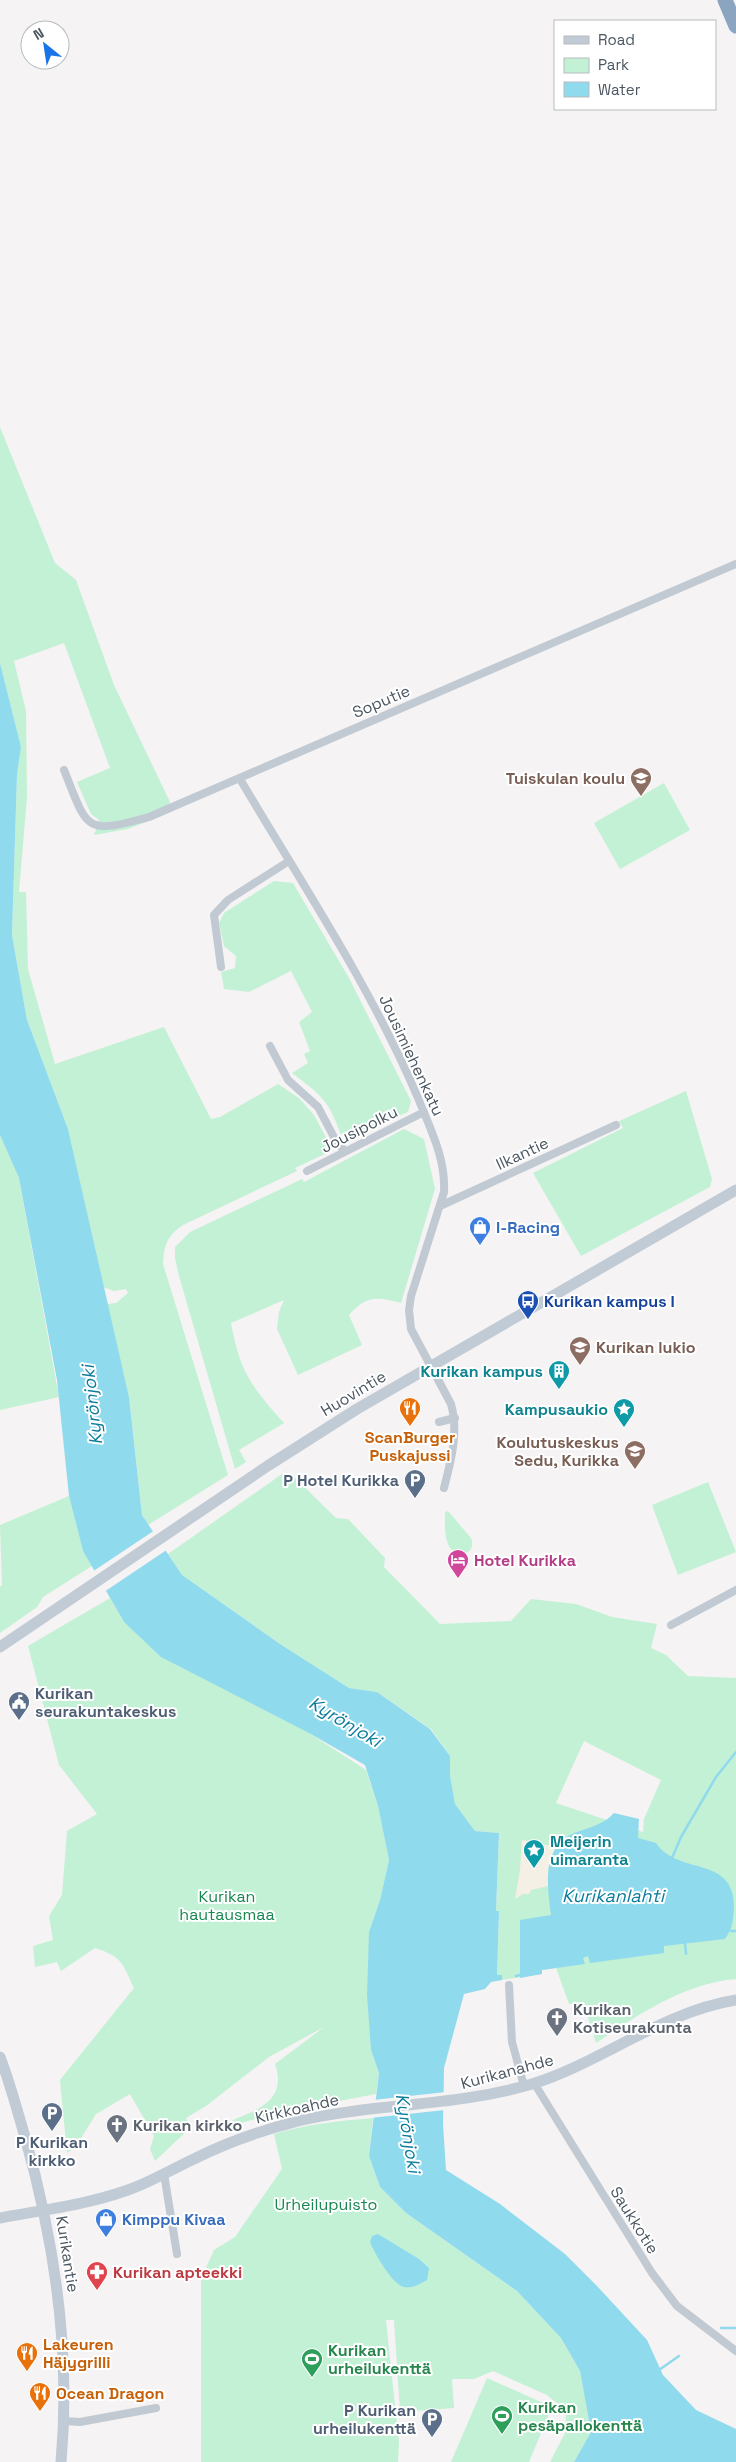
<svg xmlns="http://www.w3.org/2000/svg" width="736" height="2462" font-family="'Space Grotesk',sans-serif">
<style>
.green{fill:#c3f1d5;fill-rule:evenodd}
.sand{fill:#f5f0e5}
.water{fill:#90daee}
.pier{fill:#f5f3f3}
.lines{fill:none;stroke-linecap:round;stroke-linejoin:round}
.stream{stroke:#90daee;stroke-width:2.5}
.street{stroke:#c1cad2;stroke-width:8}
.secondary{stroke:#c1cbd6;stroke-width:11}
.highway{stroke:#8ba5c1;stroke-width:15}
.labels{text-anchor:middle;stroke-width:4;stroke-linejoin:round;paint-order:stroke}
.street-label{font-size:16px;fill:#4a5661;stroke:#fff}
.education-label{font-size:16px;font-weight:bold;fill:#785e54;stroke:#fff;text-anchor:end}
.shop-label{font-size:16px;font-weight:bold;fill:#366cbe;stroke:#fff;text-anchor:start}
.transit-label{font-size:16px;font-weight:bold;fill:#164399;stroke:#fff;text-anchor:start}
.culture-label{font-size:16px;font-weight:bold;fill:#0d838f;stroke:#fff;text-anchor:end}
.food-label{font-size:16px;font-weight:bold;fill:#c56008;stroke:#fff;text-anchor:start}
.service-label{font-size:16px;font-weight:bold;fill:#4e5e75;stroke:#fff;text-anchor:end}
.hotel-label{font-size:16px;font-weight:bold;fill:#b23c85;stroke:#fff;text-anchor:start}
.park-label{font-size:16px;fill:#17864f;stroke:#fff}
.worship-label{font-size:16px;font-weight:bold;fill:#5b616d;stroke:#fff;text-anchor:start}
.health-label{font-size:16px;font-weight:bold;fill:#be3a42;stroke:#fff;text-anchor:start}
.leisure-label{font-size:16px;font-weight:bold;fill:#27864d;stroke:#fff;text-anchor:start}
.water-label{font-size:18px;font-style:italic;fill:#0c7c9b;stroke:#fff}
</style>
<rect width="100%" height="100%" fill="#f5f3f3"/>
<path class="green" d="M 0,427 L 55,563 L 76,580 L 114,685 L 170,802 L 169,813 L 128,829 L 94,835 L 99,820 L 91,814 L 77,782 L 110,768 L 64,643 L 14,661 L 26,711 L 27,797 L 19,892 L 26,892 L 28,969 L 55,1064 L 164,1027 L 211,1119 L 220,1117 L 278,1084 L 299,1098 L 314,1115 L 330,1145 L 329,1152 L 295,1168 L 297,1171 L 183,1225 C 167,1236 164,1245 163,1264 L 228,1475 L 148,1525 L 142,1514 L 129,1397 L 107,1304 L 116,1303 L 128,1293 L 126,1289 L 114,1291 L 103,1287 L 68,1129 L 27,1020 L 12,935 L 17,775 L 21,747 L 0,663 Z
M 664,783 L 690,830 L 620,869 L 594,823 Z
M 274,881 L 293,883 L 349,978 L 411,1101 L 408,1112 L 350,1137 L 341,1135 C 328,1099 322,1096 292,1073 L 308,1063 L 304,1054 L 310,1051 L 299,1022 L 312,1012 L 291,971 L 249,992 L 224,989 L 221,972 L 235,968 L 236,956 L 224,946 L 219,923 L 224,913 Z
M 686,1091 L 712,1179 L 710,1187 L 581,1256 L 533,1173 L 623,1128 L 619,1121 Z
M 404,1129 L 424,1139 L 435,1189 L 401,1303 C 377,1297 367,1295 349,1315 L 362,1345 L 298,1375 L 277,1329 L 279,1312 L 284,1300 L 231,1323 C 240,1372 251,1386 284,1423 L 239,1450 L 246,1462 L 235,1469 L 179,1276 L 175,1258 L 175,1247 L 190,1232 L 302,1179 L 304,1182 Z
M 0,1135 L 19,1178 L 59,1397 L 0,1410 Z
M 282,1474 L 291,1474 L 336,1518 L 348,1519 L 385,1558 L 384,1567 L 440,1624 L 511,1621 L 531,1599 L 576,1604 L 612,1617 L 657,1624 L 651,1648 L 666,1655 L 688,1676 L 736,1678 L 736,1979 C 683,1984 639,2014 596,2043 L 584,2004 L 569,2004 L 556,1968 L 542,1970 L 542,1974 L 502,1980 L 502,1975 L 497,1975 L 499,1912 L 496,1911 L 499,1833 L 475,1831 L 455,1804 L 450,1775 L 450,1756 L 431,1729 L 377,1692 L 349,1688 L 280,1644 L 182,1575 L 168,1554 ZM 584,1741 L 661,1780 L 644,1819 L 643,1832 L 556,1803 Z
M 708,1482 L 736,1552 L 678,1575 L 652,1505 Z
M 69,1496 L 83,1551 L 92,1566 L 43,1597 L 37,1607 L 0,1633 L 0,1586 L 2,1586 L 0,1525 Z
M 448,1511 L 471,1538 C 478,1555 454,1560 448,1544 C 444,1534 445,1523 445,1512 Z
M 110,1598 L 124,1622 L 309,1733 L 366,1770 L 378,1806 L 389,1860 L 380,1900 L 369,1932 L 371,2050 L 379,2073 L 376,2094 L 276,2113 L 231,2126 L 233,2120 C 260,2109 287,2099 275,2064 L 324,2027 L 269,2057 L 206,2106 L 186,2118 L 191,2127 L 155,2161 L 150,2149 L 154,2136 L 130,2094 L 96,2114 L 75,2148 L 67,2153 L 60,2080 L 134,1988 C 122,1963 123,1957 95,1948 L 61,1971 L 57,1962 L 35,1967 L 33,1946 L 53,1940 L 49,1916 L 62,1895 L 67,1831 L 97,1814 L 59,1765 L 28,1646 Z
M 373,2118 L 369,2156 L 380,2187 L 406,2213 L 517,2291 L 561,2338 L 580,2371 L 591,2432 L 574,2462 L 550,2462 L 565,2433 L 566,2411 L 547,2395 L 493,2371 L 474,2379 L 452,2379 L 454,2408 L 400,2412 L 394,2320 L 386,2320 L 399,2443 L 398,2462 L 201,2462 L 201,2279 L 214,2250 L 235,2237 L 282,2169 L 274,2134 C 307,2124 339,2121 373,2118 Z
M 487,2378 L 552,2407 L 529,2462 L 451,2462 Z"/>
<path class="sand" d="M 522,1840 L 556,1847 L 548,1868 L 548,1886 L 531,1890 L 529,1894 L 523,1894 L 515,1899 L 520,1870 Z"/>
<path class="water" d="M 0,663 L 21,747 L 17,775 L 12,935 L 27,1020 L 68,1129 L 129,1397 L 142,1515 L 182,1575 L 280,1644 L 349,1688 L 377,1692 L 430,1729 L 450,1756 L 450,1775 L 455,1804 L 475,1831 L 499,1833 L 496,1911 L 499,1911 L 497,1975 L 502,1975 L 502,1980 L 491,1982 L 485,1989 L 464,1994 L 444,2068 L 443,2124 L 446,2170 L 500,2204 L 565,2254 L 597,2286 L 647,2340 L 663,2375 L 696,2410 L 736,2429 L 736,2462 L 574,2462 L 591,2432 L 580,2371 L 561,2338 L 517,2291 L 406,2213 L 380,2187 L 369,2156 L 379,2073 L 371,2050 L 367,1995 L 369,1932 L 380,1900 L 389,1860 L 378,1806 L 365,1765 L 309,1733 L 161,1657 L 124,1622 L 83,1551 L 69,1496 L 57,1380 L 19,1178 L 0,1135 Z
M 614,1813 L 639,1819 L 638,1838 L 656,1843 C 678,1876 734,1855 734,1906 C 733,1921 733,1928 725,1939 L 664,1946 L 664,1953 L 590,1963 L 588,1956 L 583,1958 L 585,1964 L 542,1970 L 542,1974 L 520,1978 L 520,1920 L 551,1915 C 547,1886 541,1844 577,1832 C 591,1827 604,1824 614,1813 Z
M 378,2234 L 419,2259 L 429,2268 L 427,2280 C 420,2284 412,2289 404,2287 C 392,2284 375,2254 370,2242 L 372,2236 Z"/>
<path class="pier" d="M 155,1530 L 168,1549 L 104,1592 L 92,1572 Z
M 446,2092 L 445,2110 L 370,2118 L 373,2100 Z"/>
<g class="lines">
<path class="stream" d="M 672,1858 L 681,1837 L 716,1777 L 736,1752
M 731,1931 L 736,1931
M 685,1943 L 686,1954
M 516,1976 L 520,1975
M 721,2328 L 736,2328
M 659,2370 L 679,2356"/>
<path class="street" d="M 64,770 C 88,830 84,835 149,817 L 736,564
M 240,779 C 302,884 370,985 418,1098 C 430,1128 446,1159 444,1192 L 411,1296 L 409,1310 L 411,1329 L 451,1404 C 459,1432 451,1461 444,1488
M 221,967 L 214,915 L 228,900 L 289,861
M 270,1046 L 288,1080 L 318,1107 L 336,1141 L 345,1151
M 307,1171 L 424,1112
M 440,1206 L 616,1125
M 439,1422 L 455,1418
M 671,1625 L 736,1590
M 509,1985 L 512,2042 L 524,2086
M 534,2083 L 652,2273 L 677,2306 L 736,2351
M 164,2174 L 177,2254
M 65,2421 L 80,2422 L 156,2408"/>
<path class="secondary" d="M 0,1647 L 269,1465 L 357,1409 L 736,1190
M 0,2057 C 10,2083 17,2110 25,2137 C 55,2243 71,2352 61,2462
M 0,2218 C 42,2210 85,2205 125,2191 C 150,2183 172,2169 196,2158 C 228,2142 263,2130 298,2121 C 375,2103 454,2107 532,2084 C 602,2062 662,2012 736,2000"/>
<path class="highway" d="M 725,0 L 736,26"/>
</g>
<defs>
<g id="school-pin" transform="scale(1.125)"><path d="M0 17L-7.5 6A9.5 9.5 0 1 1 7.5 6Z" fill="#8d6e63" stroke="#fff"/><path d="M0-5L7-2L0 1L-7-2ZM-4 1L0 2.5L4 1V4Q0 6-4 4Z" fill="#fff"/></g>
<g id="shop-pin" transform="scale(1.125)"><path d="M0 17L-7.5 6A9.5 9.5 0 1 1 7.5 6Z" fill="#3f7fe0" stroke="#fff"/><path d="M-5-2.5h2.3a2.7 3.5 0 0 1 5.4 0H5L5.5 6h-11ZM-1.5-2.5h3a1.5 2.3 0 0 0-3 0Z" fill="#fff"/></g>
<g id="bus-pin" transform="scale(1.125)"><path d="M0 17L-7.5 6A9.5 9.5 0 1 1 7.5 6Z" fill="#1a4fb4" stroke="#fff"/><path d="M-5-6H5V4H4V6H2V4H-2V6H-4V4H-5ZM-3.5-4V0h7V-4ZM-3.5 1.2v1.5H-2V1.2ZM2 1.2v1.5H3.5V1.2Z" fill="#fff"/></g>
<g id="building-pin" transform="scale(1.125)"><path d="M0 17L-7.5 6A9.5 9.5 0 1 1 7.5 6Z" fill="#0f9aa8" stroke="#fff"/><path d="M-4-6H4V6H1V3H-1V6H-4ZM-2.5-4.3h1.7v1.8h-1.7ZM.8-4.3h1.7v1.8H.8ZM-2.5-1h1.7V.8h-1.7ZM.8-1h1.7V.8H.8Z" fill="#fff"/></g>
<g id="restaurant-pin" transform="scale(1.125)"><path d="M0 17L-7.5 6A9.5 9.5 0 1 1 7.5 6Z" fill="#e8710a" stroke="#fff"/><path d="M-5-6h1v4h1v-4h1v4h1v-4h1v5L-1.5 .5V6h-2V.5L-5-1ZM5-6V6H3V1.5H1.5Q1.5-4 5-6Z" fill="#fff"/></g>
<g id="sight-pin" transform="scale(1.125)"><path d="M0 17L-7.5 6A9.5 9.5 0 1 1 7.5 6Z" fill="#0f9aa8" stroke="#fff"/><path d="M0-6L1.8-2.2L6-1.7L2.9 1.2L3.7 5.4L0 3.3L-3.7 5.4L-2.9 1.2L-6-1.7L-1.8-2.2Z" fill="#fff"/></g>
<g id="parking-pin" transform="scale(1.125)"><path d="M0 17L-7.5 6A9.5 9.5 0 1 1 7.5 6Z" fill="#5c6f8a" stroke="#fff"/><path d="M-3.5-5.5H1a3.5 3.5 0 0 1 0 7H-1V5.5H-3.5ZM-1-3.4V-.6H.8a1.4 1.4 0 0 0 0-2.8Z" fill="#fff"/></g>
<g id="hotel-pin" transform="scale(1.125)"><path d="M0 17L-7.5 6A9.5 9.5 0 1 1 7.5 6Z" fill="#d1479c" stroke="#fff"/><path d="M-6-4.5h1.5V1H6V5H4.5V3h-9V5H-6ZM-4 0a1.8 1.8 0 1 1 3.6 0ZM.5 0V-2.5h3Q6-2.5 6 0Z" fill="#fff"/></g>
<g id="civic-pin" transform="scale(1.125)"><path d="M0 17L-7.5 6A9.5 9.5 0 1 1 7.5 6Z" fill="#5c6f8a" stroke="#fff"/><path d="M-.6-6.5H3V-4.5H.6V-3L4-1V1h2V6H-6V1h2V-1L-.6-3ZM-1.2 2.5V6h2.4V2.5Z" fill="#fff"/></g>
<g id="church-pin" transform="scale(1.125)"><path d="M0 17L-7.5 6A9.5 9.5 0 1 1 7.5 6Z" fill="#6b7280" stroke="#fff"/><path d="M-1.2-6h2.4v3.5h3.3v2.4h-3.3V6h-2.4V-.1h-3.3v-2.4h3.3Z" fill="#fff"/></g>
<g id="pharmacy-pin" transform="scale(1.125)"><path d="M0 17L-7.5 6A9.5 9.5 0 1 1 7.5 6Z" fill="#e0444e" stroke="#fff"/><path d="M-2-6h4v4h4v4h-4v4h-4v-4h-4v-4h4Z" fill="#fff"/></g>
<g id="stadium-pin" transform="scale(1.125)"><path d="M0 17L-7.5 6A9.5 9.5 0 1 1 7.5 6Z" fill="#2e9e5b" stroke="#fff"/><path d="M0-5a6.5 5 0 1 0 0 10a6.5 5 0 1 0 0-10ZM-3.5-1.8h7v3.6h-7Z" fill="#fff"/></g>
</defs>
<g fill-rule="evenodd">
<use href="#school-pin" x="641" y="778"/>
<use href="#shop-pin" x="480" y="1227"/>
<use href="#bus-pin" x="528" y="1301"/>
<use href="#school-pin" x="580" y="1347"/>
<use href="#building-pin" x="559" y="1371"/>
<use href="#restaurant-pin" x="410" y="1408"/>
<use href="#sight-pin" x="624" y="1409"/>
<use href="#school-pin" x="635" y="1451"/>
<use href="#parking-pin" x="415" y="1480"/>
<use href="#hotel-pin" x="458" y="1560"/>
<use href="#civic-pin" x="19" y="1702"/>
<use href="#sight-pin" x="534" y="1850"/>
<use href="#church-pin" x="557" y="2018"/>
<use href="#parking-pin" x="52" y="2113"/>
<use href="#church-pin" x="117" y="2125"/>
<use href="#shop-pin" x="106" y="2219"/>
<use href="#pharmacy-pin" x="97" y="2272"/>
<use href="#restaurant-pin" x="27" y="2353"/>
<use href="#stadium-pin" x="312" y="2359"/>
<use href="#restaurant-pin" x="40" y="2393"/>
<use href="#stadium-pin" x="502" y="2416"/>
<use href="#parking-pin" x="432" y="2419"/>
</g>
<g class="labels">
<g class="street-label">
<text transform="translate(381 701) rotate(-23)" y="6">Soputie</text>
<text transform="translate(412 1055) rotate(65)" y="6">Jousimiehenkatu</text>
<text transform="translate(359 1129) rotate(-27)" y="6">Jousipolku</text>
<text transform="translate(522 1153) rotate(-25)" y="6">Ilkantie</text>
<text transform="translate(353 1393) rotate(-31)" y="6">Huovintie</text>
<text transform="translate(507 2071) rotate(-15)" y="6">Kurikanahde</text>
<text transform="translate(297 2108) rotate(-13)" y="6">Kirkkoahde</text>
<text transform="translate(635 2220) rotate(58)" y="6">Saukkotie</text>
<text transform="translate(68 2254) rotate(81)" y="6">Kurikantie</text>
</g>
<g class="education-label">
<text x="625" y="784">Tuiskulan koulu</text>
<text x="596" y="1353" text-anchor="start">Kurikan lukio</text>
<text x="619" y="1448">Koulutuskeskus<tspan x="619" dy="18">Sedu, Kurikka</tspan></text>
</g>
<g class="shop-label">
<text x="496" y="1233">I-Racing</text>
<text x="122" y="2225">Kimppu Kivaa</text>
</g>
<g class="transit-label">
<text x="544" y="1307">Kurikan kampus I</text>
</g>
<g class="culture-label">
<text x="543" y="1377">Kurikan kampus</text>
<text x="608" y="1415">Kampusaukio</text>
<text x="550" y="1847" text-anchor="start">Meijerin<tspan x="550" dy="18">uimaranta</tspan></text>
</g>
<g class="food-label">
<text x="410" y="1443" text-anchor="middle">ScanBurger<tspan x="410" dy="18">Puskajussi</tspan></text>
<text x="43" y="2350">Lakeuren<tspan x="43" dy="18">Häjygrilli</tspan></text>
<text x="56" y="2399">Ocean Dragon</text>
</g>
<g class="service-label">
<text x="399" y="1486">P Hotel Kurikka</text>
<text x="35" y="1699" text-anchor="start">Kurikan<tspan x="35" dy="18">seurakuntakeskus</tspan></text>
<text x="52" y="2148" text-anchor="middle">P Kurikan<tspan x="52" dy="18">kirkko</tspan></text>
<text x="416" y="2416">P Kurikan<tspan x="416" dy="18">urheilukenttä</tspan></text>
</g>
<g class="hotel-label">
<text x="474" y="1566">Hotel Kurikka</text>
</g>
<g class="park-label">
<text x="227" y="1902">Kurikan<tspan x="227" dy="18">hautausmaa</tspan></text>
<text x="326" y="2210">Urheilupuisto</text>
</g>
<g class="worship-label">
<text x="573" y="2015">Kurikan<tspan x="573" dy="18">Kotiseurakunta</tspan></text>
<text x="133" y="2131">Kurikan kirkko</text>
</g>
<g class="health-label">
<text x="113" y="2278">Kurikan apteekki</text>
</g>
<g class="leisure-label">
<text x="328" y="2356">Kurikan<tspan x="328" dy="18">urheilukenttä</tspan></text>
<text x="518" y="2413">Kurikan<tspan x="518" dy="18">pesäpallokenttä</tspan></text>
</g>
<g class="water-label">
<text transform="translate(92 1405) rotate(-96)" y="6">Kyrönjoki</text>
<text transform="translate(345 1722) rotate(31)" y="6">Kyrönjoki</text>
<text x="613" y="1902">Kurikanlahti</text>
<text transform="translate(408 2133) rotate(81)" y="6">Kyrönjoki</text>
</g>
</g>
<rect x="554" y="20" width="162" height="90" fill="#ffffff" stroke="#b7bbc0"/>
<rect x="564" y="36" width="25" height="8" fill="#c1cbd6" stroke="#b7bbc0"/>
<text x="598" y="45" font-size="15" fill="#4a5661">Road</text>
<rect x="564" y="58" width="25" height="15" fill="#c3f1d5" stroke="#b7bbc0"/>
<text x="598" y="70" font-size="15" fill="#4a5661">Park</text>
<rect x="564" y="82" width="25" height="15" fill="#90daee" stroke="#b7bbc0"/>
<text x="598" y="95" font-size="15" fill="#4a5661">Water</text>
<g transform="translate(45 45) rotate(330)"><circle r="24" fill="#ffffff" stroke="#b7bbc0"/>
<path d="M0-4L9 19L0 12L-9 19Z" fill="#1a73e8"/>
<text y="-8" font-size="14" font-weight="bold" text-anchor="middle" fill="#4a5661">N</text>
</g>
</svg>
